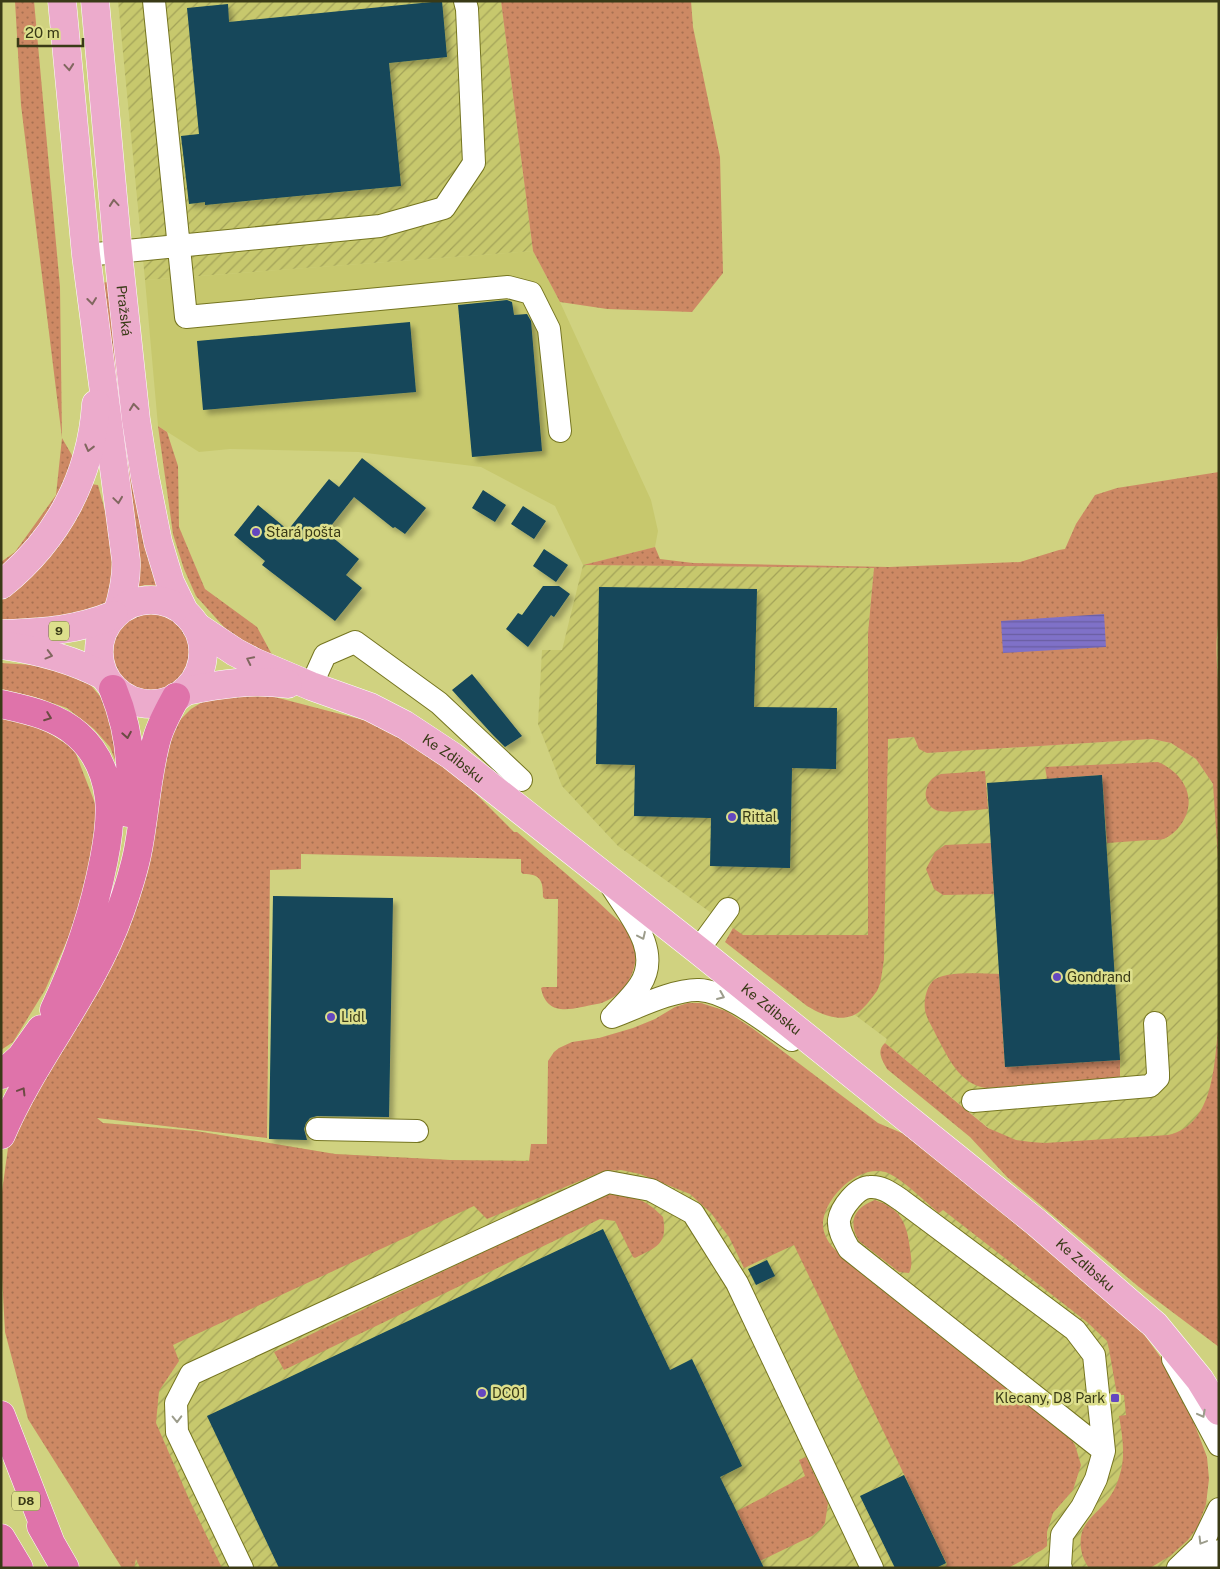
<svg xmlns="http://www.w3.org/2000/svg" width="1220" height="1569" font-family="'Public Sans',sans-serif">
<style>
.built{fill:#c7c86d}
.industrial{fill:url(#industrial-furrows)}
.grass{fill:url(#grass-dots)}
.water{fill:url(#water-rules)}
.building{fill:#13465a;filter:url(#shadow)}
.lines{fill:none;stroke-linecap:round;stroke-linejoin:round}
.minor-casing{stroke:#757520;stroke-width:24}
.major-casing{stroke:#fff;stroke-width:29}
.highway-casing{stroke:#fff;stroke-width:29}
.minor{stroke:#fff;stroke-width:22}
.major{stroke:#ecabcc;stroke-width:28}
.highway{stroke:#df73aa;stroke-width:28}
.oneway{stroke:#81675f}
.oneway2{stroke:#6b4b43}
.oneway3{stroke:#9c9c8b}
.poi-dot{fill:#6447c0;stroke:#dddf8c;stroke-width:2}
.labels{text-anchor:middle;stroke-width:5;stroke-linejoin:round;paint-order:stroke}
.shield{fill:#dddf8c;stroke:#6a6c3a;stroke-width:1}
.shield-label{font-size:12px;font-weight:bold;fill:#393a17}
.street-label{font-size:14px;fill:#393a17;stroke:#dddf8c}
.poi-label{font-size:14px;fill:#393a17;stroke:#dddf8c;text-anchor:start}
</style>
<defs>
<pattern id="industrial-furrows" width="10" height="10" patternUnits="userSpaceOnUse" patternTransform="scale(1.25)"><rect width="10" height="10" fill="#c7c86d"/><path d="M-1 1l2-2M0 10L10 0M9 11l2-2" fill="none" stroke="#a3a359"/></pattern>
<pattern id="grass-dots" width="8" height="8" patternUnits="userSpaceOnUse" patternTransform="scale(1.25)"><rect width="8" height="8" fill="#cd8964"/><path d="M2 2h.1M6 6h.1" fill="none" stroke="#a77151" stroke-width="1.8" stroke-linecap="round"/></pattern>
<pattern id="water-rules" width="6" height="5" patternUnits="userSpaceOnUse" patternTransform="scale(1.25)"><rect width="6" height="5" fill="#7f71c8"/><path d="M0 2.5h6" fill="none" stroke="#695ea1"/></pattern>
<filter id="shadow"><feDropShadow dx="4.5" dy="4.5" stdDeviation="2.5" flood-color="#0004"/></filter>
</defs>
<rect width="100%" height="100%" fill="#d0d280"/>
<path class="built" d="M 533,251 L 560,302 L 651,500 L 658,531 L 655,547 L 583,565 L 555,506 L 481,467 L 358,452 L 230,449 L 199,452 L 158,426 L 145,280 Z"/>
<path class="industrial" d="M 118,1 L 501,1 L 533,251 L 145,280 Z
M 583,565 L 874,568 L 868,633 L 868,936 L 742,935 L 618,846 L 562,786 L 538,724 L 542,650 L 562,650 Z
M 915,737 L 916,743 L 927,753 L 1152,739 L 1171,743 L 1196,759 L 1219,793 L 1219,1157 L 1012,1147 L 885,1043 L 887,1039 L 855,1015 L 863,1008 L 884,960 L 887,739 Z
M 103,1123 L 196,1131 L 335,1154 L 450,1160 L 718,1161 L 917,1160 L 1106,1321 L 1197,1491 L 1219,1510 L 1219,1568 L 134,1568 Z"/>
<path class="grass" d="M 15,1 L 34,1 L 60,287 L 62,438 L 73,457 L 58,505 L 1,574 L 1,562 L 15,552 L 56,495 L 62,438 L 21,105 Z
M 501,1 L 691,1 L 693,27 L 720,157 L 723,273 L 692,312 L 607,309 L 560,302 L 533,251 Z
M 108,282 L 160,586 L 145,585 L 132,588 L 101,283 Z
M 158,426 L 167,432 L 178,466 L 179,527 L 205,589 L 257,627 L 276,662 L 233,637 L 196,596 L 184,569 L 173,534 Z
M 1219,472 L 1219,619 C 1214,646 1218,672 1219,699 C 1220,757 1219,816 1219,874 L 1213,784 L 1196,759 L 1171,743 L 1152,739 L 927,753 L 919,749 L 914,737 L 888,739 L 884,960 C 882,969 882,982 877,991 C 872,998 863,1010 856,1014 C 840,1023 820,1014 807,1006 L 725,942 L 733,928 L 743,935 L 868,935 L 868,633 L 874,568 L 583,565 L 655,547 L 660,559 L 693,563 L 889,567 L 1020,562 L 1059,550 L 1065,549 L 1076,524 L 1095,495 L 1117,488 Z
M 90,484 L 98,485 L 116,552 L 111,596 L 104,607 L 82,618 L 1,622 L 1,597 Z
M111 652a40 40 0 1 1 80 0a40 40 0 1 1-80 0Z
M 1,663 L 33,665 L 64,670 L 88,682 L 109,707 L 118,767 L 110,747 L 94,729 L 67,708 L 35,697 L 1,689 Z
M 267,695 L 367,721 L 402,739 L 457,775 L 514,832 L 517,832 C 548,859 581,885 611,914 C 619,921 630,929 633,940 C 638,954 636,967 629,980 C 626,984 624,989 620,992 C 615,997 604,1003 597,1004 C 574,1008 547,1019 541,988 L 543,987 L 557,987 L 558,899 L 545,899 L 543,897 C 543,881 541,874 523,874 L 521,872 L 521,859 L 301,854 L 301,869 L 270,870 L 267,1138 L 97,1118 L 103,1123 L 196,1131 L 335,1154 L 450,1160 L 529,1161 L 531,1144 L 547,1144 L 548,1061 L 554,1052 L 559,1048 L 572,1042 L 599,1038 L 633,1028 L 655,1019 L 675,1007 L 688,1003 L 701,1003 L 726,1011 L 752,1028 L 878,1123 L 916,1139 L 1032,1233 L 1143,1333 L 1172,1373 L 1188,1407 L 1207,1457 L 1209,1479 L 1206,1504 L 1198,1526 L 1188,1540 L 1170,1556 L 1150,1568 L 1089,1568 C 1080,1556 1077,1537 1086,1524 C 1093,1514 1104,1506 1111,1495 C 1115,1489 1118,1481 1120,1474 C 1126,1455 1122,1434 1119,1416 L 1126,1415 L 1124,1395 L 1117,1395 L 1109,1349 L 1107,1341 L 1087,1322 L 943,1210 L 939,1213 C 924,1201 905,1181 888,1173 C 859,1162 821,1200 823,1227 C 825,1242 836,1251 847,1261 L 1065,1430 L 1075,1445 L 1081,1465 L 1073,1490 L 1053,1513 L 1047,1532 L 1047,1546 L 1042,1550 L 1008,1568 L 945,1568 L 947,1564 L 794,1245 L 744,1268 L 729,1237 L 711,1213 L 690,1194 L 640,1174 L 621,1170 L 604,1171 L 487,1219 L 474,1206 L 173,1345 L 179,1361 L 159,1391 L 156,1423 L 189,1499 L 222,1568 L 140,1568 L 136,1559 L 134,1568 L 122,1568 L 28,1419 L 5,1332 L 1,1258 L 1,1199 L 8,1148 L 22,1113 L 100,979 L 163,760 L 175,725 L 191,709 L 209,698 Z
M 1,715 L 35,724 L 74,749 L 98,811 L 91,870 L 77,918 L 45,990 L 13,1042 L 1,1050 Z
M 1158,762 C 1186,774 1199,802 1179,827 C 1176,831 1170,836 1164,839 C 1160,840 1154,840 1149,840 C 1135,841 1121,842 1107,843 L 1102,775 L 1047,779 L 1045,767 Z
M 985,771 L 988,809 C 974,810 954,813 940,811 C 931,810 924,800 926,791 C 928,782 932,777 941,774 Z
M 991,843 L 994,894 L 943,895 L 934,889 L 926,869 L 935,852 L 945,845 Z
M 999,974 L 1005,1067 L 1120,1060 L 1120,1080 L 986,1088 C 959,1084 948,1057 936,1035 C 933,1028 928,1021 926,1014 C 923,1005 925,990 932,982 C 942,970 984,974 999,974 Z
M 1219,1021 L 1219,1347 L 1139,1287 L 1007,1177 L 970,1137 L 887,1069 C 882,1060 876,1051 885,1043 L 988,1128 L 1016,1140 L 1031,1142 L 1045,1143 L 1168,1135 C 1216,1125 1214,1059 1219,1021 Z
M 605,1194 C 633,1196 643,1197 663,1217 C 668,1244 657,1247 635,1258 L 633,1257 L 615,1221 L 600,1219 L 284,1370 L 274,1352 Z
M 875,1200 C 901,1209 907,1223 910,1249 C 911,1257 913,1265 909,1273 L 899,1272 L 859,1241 C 847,1221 855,1207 875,1200 Z
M 806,1457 L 828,1503 L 825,1523 L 821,1529 L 812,1536 L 760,1561 L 737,1511 L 805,1476 L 799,1460 Z"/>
<path class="water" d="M 1104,614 L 1106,647 L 1003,653 L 1001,621 Z"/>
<path class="building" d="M 442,1 L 447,57 L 389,63 L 401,186 L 205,205 L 205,202 L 189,204 L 181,136 L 199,134 L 187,8 L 228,4 L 229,22 Z
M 507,300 L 512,302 L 514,315 L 527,314 L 531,321 L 542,451 L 472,457 L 458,305 Z
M 410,322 L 416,392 L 203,410 L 197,341 Z
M 362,458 L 426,508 L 405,534 L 395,527 L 393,528 L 354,497 L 326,532 L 359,559 L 346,575 L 362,588 L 335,621 L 262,565 L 265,561 L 234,535 L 258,505 L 288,530 L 329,479 L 339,487 Z
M 483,490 L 506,505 L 495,522 L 472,508 Z
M 523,506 L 546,521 L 534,539 L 511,524 Z
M 544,549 L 568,565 L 556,582 L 533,566 Z
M 543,586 L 559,586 L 570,594 L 554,617 L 551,615 L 528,647 L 506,629 L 518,613 L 522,615 Z
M 599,587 L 757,589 L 754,707 L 837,708 L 836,769 L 792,768 L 790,868 L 710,866 L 711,818 L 634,816 L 635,765 L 596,764 Z
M 472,674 L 522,736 L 505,747 L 492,734 L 452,690 Z
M 1102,775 L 1120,1060 L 1005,1067 L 987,783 Z
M 273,896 L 393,898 L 389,1117 L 317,1116 L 310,1118 L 306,1123 L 304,1129 L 307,1140 L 269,1139 Z
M 603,1229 L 670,1370 L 692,1359 L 742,1466 L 720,1477 L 764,1568 L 279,1568 L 207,1416 Z
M 767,1260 L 775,1276 L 756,1285 L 748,1269 Z
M 904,1475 L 946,1563 L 936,1568 L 895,1568 L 860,1496 Z"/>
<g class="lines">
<g class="minor-casing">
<path id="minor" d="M 154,1 L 186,317 L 508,287 L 531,293 L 549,329 L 560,431
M 86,255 L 380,226 L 444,208 L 474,163 L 467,9 L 465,1
M 311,686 L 325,655 L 355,642 L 439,703 L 521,780
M 612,887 C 630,916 662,951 640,985 C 633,996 623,1005 614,1015
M 698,950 L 728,909
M 612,1017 C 636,1008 674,989 699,990 C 728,991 768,1024 792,1040
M 973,1101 L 1150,1086 L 1158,1078 L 1158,1073 L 1155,1023
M 317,1129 L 417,1131
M 1173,1359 L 1219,1445
M 242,1568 L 177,1432 L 176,1403 L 191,1374 L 608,1182 L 651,1190 L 693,1213 L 737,1283 L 872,1568
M 1061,1568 L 1060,1566 L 1062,1535 L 1082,1507 L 1096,1479 L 1104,1451 L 1094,1355 L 1075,1330 L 901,1200 C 892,1194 882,1186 870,1187 C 857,1187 841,1208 839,1220 C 838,1230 844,1240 849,1249 L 1104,1451
M 1178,1568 L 1201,1546 L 1219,1509
M 1200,1568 L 1219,1551"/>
</g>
<g class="major-casing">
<g id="major">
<path d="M 62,1 L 86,255 L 126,560 C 127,578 123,594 118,611"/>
<path id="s1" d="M 95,1 L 118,252 L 136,420 L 145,477 L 158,542 L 170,582 L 185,613"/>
<path d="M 1,585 C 58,539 91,477 96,404"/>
<circle cx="151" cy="652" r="52"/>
<path id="s2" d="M 196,626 L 235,652 L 254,662 L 311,686 L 370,707 L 405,725 L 452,756 L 698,950 L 1037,1223 L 1155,1325 L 1200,1380 L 1219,1411"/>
<path d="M 1,634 C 43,632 75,631 114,615"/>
<path d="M 1,645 C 37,650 72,659 104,676"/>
<path d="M 186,691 C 220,684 253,679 288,684"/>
</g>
</g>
<g class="highway-casing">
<path id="highway" d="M 113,689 C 129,728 134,771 128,813
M 1,704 C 28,710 57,716 78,735 C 96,751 106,774 109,798 C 111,818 108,839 104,859 C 94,911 77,962 54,1010
M 1,1075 L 21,1057 L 41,1029
M 1,1135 C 34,1057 92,992 120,912 C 127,892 134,871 138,850 C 145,813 147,774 157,738 C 161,724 169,710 176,697
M 1,1415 L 50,1541
M 41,1526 L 65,1568
M 1,1538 L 19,1568"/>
</g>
<use href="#minor" class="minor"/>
<use href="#major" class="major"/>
<use href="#highway" class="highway"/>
</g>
<defs><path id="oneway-chevron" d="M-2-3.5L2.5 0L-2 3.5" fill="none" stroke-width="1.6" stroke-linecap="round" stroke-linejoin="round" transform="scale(1.25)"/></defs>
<g class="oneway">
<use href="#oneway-chevron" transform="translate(69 67) rotate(85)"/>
<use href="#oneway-chevron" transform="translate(114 203) rotate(-95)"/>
<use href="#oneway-chevron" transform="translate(92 301) rotate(83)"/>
<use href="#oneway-chevron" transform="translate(134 407) rotate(-96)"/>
<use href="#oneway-chevron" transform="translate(89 448) rotate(104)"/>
<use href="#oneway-chevron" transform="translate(118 500) rotate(82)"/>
<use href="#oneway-chevron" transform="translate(49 655) rotate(15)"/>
<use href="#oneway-chevron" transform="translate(250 660) rotate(-154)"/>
</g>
<g class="oneway2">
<use href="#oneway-chevron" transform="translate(48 717) rotate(21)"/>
<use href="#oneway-chevron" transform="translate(127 735) rotate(80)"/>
<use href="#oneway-chevron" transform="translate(22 1091) rotate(-59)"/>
</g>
<g class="oneway3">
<use href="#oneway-chevron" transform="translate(642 936) rotate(65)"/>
<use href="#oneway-chevron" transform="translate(721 996) rotate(23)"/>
<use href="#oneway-chevron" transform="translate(1202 1414) rotate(62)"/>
<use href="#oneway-chevron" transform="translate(177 1419) rotate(89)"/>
<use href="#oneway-chevron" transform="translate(1202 1541) rotate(121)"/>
</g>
<g class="poi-dot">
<circle cx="256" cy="532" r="5"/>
<circle cx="732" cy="817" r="5"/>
<circle cx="1057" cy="977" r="5"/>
<circle cx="331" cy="1017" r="5"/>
<circle cx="482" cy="1393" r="5"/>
<rect x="1110" y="1393" width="10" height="10" rx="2.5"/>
</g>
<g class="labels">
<g class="shield">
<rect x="49" y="621.5" width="20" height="19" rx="4"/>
<rect x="12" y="1491.5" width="28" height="19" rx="4"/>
</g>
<g class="shield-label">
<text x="59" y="635">9</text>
<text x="26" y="1505">D8</text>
</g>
<g class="street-label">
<text dy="5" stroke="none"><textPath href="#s1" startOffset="311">Pražská</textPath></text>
<text dy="5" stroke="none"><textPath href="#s2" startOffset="291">Ke Zdibsku</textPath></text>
<text dy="5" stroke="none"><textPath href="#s2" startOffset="696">Ke Zdibsku</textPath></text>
<text dy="5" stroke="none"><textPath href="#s2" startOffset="1101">Ke Zdibsku</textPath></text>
</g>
<g class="poi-label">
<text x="266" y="537">Stará pošta</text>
<text x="742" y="822">Rittal</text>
<text x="1067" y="982">Gondrand</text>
<text x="341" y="1022">Lidl</text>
<text x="492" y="1398">DC01</text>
<text x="1105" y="1403" text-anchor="end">Klecany, D8 Park</text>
</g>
</g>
<rect width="1220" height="1569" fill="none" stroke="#393a17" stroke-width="5"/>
<path d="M18 38v8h65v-8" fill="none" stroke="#393a17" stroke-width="2.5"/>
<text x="25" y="38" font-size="15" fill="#393a17" stroke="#dddf8c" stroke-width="4" paint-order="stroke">20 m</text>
</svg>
